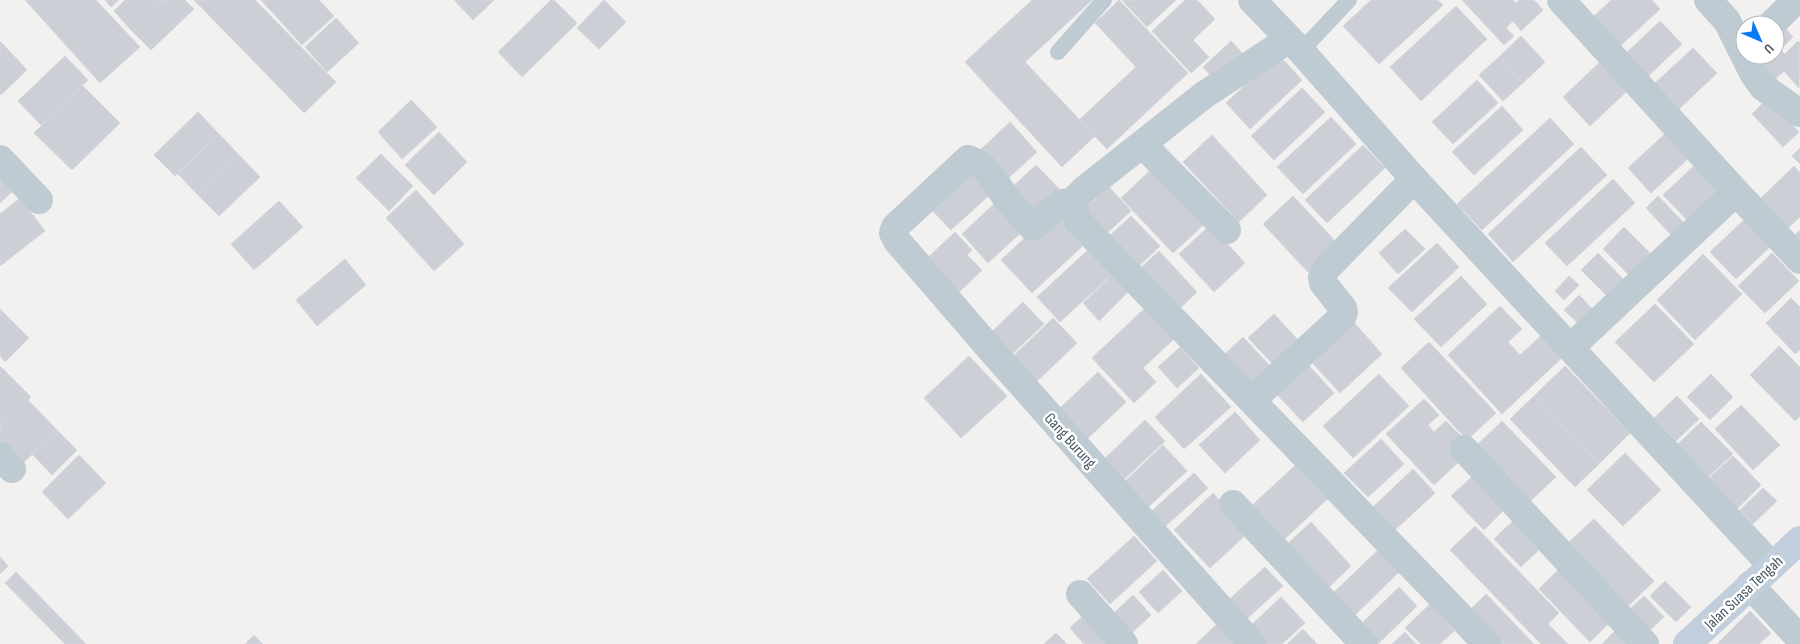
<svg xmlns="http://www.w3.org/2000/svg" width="1800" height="644" font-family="'Sofia Sans Condensed',sans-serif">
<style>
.building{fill:#ccd0d6;stroke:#d3d6dc}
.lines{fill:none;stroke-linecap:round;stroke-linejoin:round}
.lane{stroke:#bfcbd3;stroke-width:16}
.street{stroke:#bfcbd3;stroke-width:28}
.secondary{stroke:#c1cedb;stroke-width:28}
.labels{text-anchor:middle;stroke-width:5;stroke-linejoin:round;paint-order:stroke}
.street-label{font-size:16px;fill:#465560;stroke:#fff}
</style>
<rect width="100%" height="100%" fill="#f3f0f0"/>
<path class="building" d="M 25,0 L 96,0 L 140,47 L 100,83 Z
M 105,0 L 119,0 L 111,7 Z
M 125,0 L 164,0 L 132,31 L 114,11 Z
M 164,0 L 185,0 L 194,9 L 151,50 L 132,31 Z
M 194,0 L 255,0 L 305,51 L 274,82 Z
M 261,0 L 319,0 L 334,16 L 302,45 Z
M 454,0 L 494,0 L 473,20 Z
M 551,0 L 554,0 L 577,23 L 522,77 L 498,52 Z
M 604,0 L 626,22 L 599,49 L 577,28 Z
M 1032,0 L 1092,0 L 1025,62 L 1095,136 L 1062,167 L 965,62 Z
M 1119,0 L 1188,73 L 1107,149 L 1079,120 L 1136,67 L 1095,23 Z
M 1122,0 L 1176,0 L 1147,27 Z
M 1185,0 L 1197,0 L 1215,19 L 1193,40 L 1209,57 L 1191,73 L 1152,31 Z
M 1371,0 L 1438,0 L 1443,5 L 1379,64 L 1343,26 Z
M 1462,0 L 1513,0 L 1516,3 L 1519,0 L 1534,0 L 1543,10 L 1521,31 L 1513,21 L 1506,28 L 1514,36 L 1504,45 Z
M 1611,0 L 1652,0 L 1660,9 L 1618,48 L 1591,19 Z
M 1456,6 L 1487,39 L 1421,101 L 1390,67 Z
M 336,18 L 359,43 L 327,72 L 305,47 Z
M 1660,21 L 1682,44 L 1643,81 L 1621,58 Z
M 1783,26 L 1793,37 L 1780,50 L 1785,54 L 1798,41 L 1800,43 L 1799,88 L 1784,71 L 1771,83 L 1752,55 L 1775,55 L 1775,33 Z
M 1521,36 L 1545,62 L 1523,83 L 1499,57 Z
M 0,41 L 27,70 L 1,95 L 0,94 Z
M 1231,41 L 1246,57 L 1218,84 L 1203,67 Z
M 1693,48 L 1717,73 L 1677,111 L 1653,85 Z
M 305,51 L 336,82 L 304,113 L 274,82 Z
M 1278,54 L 1302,80 L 1250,129 L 1226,103 Z
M 65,56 L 88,80 L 41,125 L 18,101 Z
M 1499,57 L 1523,83 L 1503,101 L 1479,75 Z
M 1600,62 L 1627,91 L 1590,126 L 1563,97 Z
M 1477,80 L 1498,103 L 1453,144 L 1432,122 Z
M 82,85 L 120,123 L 72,170 L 34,133 Z
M 1302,88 L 1325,112 L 1274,160 L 1251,136 Z
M 1768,98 L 1799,132 L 1783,147 L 1752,114 Z
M 411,100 L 437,127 L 402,159 L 378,132 Z
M 1502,106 L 1523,130 L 1474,175 L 1452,152 Z
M 198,112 L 219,134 L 175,176 L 154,155 Z
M 1331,117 L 1356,144 L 1303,194 L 1277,167 Z
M 1550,118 L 1574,144 L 1482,230 L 1457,204 Z
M 1010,122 L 1037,152 L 1004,182 L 977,153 Z
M 1669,130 L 1692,155 L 1651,193 L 1628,168 Z
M 439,132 L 467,162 L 434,195 L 405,165 Z
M 219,134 L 239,155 L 198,195 L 178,174 Z
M 1212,135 L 1267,195 L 1239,222 L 1183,162 Z
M 1363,145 L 1385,168 L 1327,223 L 1305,200 Z
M 1581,147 L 1607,175 L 1513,262 L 1488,234 Z
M 1800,148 L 1800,164 L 1792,156 Z
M 381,154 L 413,186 L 389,211 L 356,178 Z
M 239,155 L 260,177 L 219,216 L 198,195 Z
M 1698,162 L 1726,191 L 1691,224 L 1663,195 Z
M 1158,163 L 1210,219 L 1173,253 L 1121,198 Z
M 0,165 L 19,185 L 0,203 Z
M 1036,165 L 1064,194 L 1033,222 L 1006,193 Z
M 973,166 L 995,190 L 951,230 L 929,207 Z
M 1794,166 L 1800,173 L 1800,217 L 1787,229 L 1759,200 Z
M 1613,179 L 1635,203 L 1567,266 L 1545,243 Z
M 1109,187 L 1131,211 L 1106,234 L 1084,210 Z
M 416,190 L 464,244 L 434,271 L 386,218 Z
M 1293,196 L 1338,244 L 1308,272 L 1263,224 Z
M 1658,196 L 1689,228 L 1676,240 L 1646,208 Z
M 20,198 L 45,231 L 0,266 L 0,214 Z
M 999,199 L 1026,228 L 988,263 L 962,234 Z
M 279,201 L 303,227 L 254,270 L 231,244 Z
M 1059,206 L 1090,239 L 1032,293 L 1001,260 Z
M 1131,216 L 1160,246 L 1134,271 L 1105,240 Z
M 1746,218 L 1772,245 L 1736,279 L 1710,252 Z
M 1210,225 L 1245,263 L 1214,292 L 1179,254 Z
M 1624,227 L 1652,255 L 1631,277 L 1603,249 Z
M 1405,229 L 1425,249 L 1398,274 L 1379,253 Z
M 1800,230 L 1800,244 L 1793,237 Z
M 955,232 L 972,250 L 967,255 L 982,270 L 953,298 L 920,265 Z
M 1437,243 L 1459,267 L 1412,312 L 1388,288 Z
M 1088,250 L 1111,275 L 1060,322 L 1037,297 Z
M 1159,251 L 1197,292 L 1175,313 L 1137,271 Z
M 1598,253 L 1626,282 L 1609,298 L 1581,270 Z
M 1772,253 L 1799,281 L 1765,313 L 1738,286 Z
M 1703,254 L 1742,294 L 1695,340 L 1657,300 Z
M 345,259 L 366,285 L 317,326 L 296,300 Z
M 1115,272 L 1131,289 L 1099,321 L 1083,303 Z
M 1461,276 L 1487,304 L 1441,347 L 1414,319 Z
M 1569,276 L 1579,285 L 1564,300 L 1555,291 Z
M 1579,295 L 1596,313 L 1582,327 L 1564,310 Z
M 1791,298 L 1800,307 L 1800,350 L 1795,354 L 1766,323 Z
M 1023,302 L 1044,324 L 1006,360 L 985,338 Z
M 1655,304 L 1694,344 L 1654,382 L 1615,342 Z
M 1500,306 L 1522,329 L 1508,342 L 1520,355 L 1545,332 L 1566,354 L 1502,414 L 1448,355 Z
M 1145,308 L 1174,339 L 1143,368 L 1156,382 L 1134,403 L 1092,358 Z
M 0,309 L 29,338 L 5,362 L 0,356 Z
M 1274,314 L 1299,341 L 1274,365 L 1248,338 Z
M 1349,317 L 1382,354 L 1340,393 L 1307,357 Z
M 1053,318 L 1077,343 L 1031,387 L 1007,362 Z
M 1243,337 L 1270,366 L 1249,386 L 1222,357 Z
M 1429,342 L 1496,413 L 1467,440 L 1401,368 Z
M 1779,346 L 1800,367 L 1800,416 L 1795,421 L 1750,375 Z
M 1180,347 L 1199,368 L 1177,388 L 1158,367 Z
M 969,356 L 1007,396 L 961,438 L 924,398 Z
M 1302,358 L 1334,393 L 1303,422 L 1270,387 Z
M 0,366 L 31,397 L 0,427 Z
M 1565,366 L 1630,433 L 1599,464 L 1534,396 Z
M 1098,372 L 1126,402 L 1085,441 L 1057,411 Z
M 1201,374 L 1231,407 L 1184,449 L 1155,417 Z
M 1379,374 L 1409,406 L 1353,458 L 1323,426 Z
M 1711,374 L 1733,397 L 1710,420 L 1687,397 Z
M 1534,396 L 1599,464 L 1575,487 L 1510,419 Z
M 1677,396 L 1699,419 L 1676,441 L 1654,418 Z
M 1424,399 L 1439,415 L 1428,425 L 1434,432 L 1446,421 L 1462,437 L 1450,448 L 1461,460 L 1434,485 L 1386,434 Z
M 28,400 L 57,430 L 19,467 L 0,448 L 0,427 Z
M 1741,405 L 1780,445 L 1753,470 L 1715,429 Z
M 1235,412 L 1260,440 L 1225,473 L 1199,445 Z
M 1145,420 L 1165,441 L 1119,484 L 1099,464 Z
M 1502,421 L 1556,477 L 1526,505 L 1473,449 Z
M 1701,422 L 1733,454 L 1708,477 L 1677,445 Z
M 57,430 L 77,450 L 52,475 L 32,454 Z
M 1381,439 L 1404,464 L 1368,497 L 1344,473 Z
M 1163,445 L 1187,471 L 1144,511 L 1120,486 Z
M 1625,453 L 1661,490 L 1623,526 L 1587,490 Z
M 79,455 L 106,483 L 68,519 L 42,492 Z
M 1733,456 L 1761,485 L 1737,509 L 1708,479 Z
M 1303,458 L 1335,492 L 1278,545 L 1246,511 Z
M 1413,469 L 1435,493 L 1394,531 L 1372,508 Z
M 1477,472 L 1509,505 L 1484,530 L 1451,496 Z
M 1194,473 L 1208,488 L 1159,532 L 1145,517 Z
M 1763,488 L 1777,501 L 1753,524 L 1740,510 Z
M 1213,493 L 1249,532 L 1210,568 L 1174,530 Z
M 1518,516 L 1545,544 L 1521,567 L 1494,539 Z
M 1594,519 L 1654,581 L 1623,611 L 1562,548 Z
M 1311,522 L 1351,566 L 1323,593 L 1282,549 Z
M 1475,526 L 1559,613 L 1548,624 L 1568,644 L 1541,644 L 1450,550 Z
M 1134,536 L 1157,561 L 1110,604 L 1087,579 Z
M 1381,547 L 1402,569 L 1350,620 L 1328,598 Z
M 0,557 L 8,566 L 0,574 Z
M 1564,564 L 1615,617 L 1590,642 L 1539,589 Z
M 1265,567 L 1283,586 L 1241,624 L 1223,605 Z
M 1163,570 L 1182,591 L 1158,613 L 1139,592 Z
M 16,572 L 86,644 L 65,644 L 5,583 Z
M 1665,581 L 1691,607 L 1676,622 L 1650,596 Z
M 1399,587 L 1417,606 L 1378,644 L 1360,625 Z
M 1486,594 L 1534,644 L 1492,644 L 1471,609 Z
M 1133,595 L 1151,615 L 1132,633 L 1114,613 Z
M 1644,596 L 1664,617 L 1647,633 L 1627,612 Z
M 1281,597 L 1305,623 L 1282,644 L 1257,644 L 1245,631 Z
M 1430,604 L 1454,631 L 1440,644 L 1421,644 L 1405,628 Z
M 1750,611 L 1771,633 L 1759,644 L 1717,644 Z
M 1086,613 L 1113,644 L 1084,644 L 1070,628 Z
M 1219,622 L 1239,644 L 1196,644 Z
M 1303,629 L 1317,644 L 1287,644 Z
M 1617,629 L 1630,644 L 1602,644 Z
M 1405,632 L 1416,644 L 1392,644 Z
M 1056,633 L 1067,644 L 1044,644 Z
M 254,635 L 263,644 L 245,644 Z"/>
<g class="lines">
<path class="lane" d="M 1301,51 L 1349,0
M 1058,52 L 1104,0"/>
<path class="street" d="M 1252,0 L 1301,51 L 1414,179 L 1772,566
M 1561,0 L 1736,192 L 1800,260
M 1708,0 L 1727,21 L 1753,73 L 1763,87 L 1800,113
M 1771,25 L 1796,0
M 1142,144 L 1227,230
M 0,159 L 39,200
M 1072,202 L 1078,221 L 1487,644
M 1571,347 L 1736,192
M 1252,400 L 1342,317 L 1344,312 L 1343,308 L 1323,283 L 1322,277 L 1326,269 L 1414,179
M 1464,449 L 1645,644
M 0,456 L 12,469
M 1233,504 L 1364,644
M 1750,585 L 1800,639
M 1080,594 L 1124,644
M 1252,644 L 991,350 L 911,257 L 897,241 L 893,233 L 895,227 L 968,159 C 990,167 992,180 1006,197 C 1014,207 1023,217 1032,227 L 1062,203 L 1072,202 L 1085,189 L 1204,95 L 1289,39"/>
<path class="secondary" d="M 1687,644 L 1800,540"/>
</g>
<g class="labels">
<g class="street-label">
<text transform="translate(1071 440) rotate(48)" y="6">Gang Burung</text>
<text transform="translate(1743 592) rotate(-43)" y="6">Jalan Suasa Tengah</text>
</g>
</g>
<g transform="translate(1760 40) rotate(135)"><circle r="24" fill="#ffffff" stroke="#b5bbbf"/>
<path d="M0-4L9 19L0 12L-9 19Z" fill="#0879f5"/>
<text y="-8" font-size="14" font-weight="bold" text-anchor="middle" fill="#465560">U</text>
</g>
</svg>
